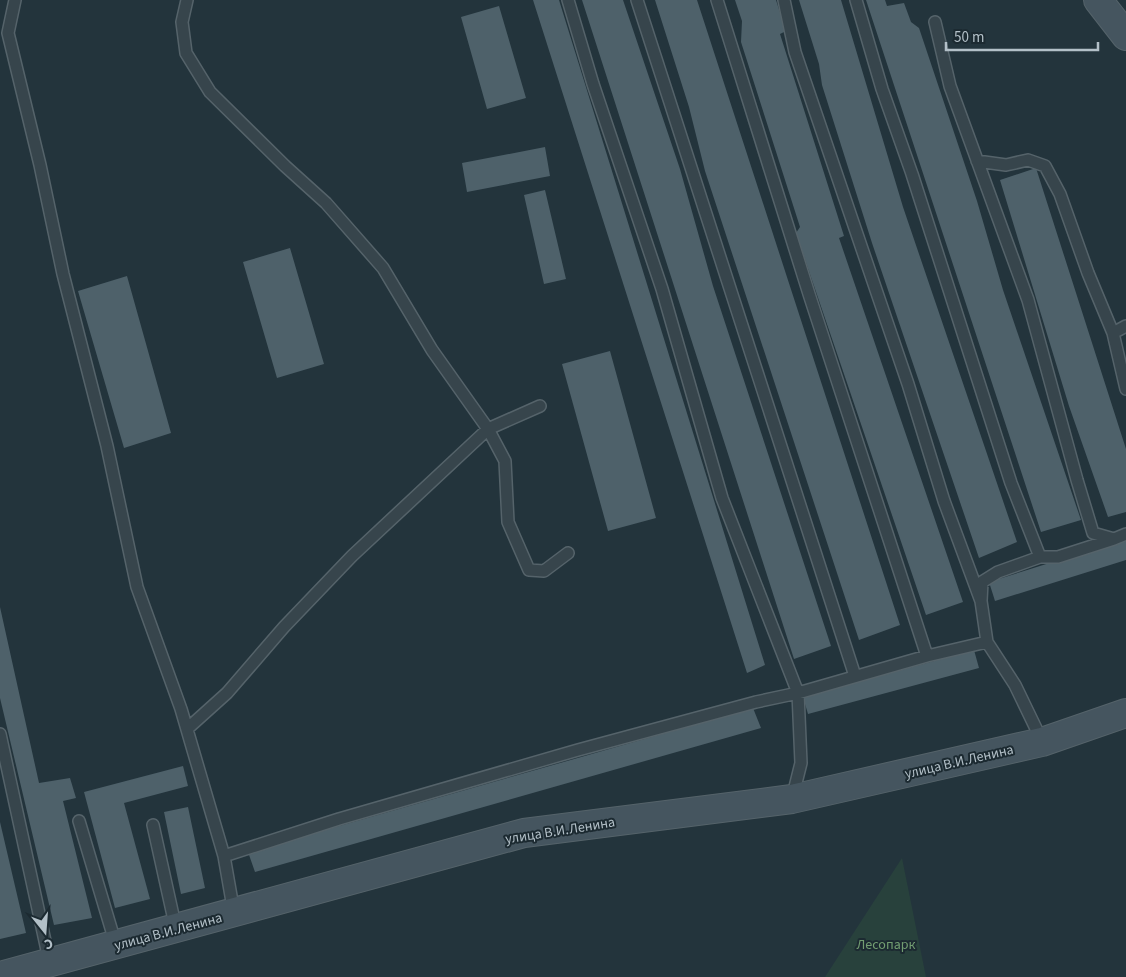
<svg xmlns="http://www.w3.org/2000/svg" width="1126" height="977" font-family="'Source Sans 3',sans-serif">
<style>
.green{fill:#28413c}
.building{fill:#4e616a}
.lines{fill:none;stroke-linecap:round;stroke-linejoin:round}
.service-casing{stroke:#55636a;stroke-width:14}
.secondary-casing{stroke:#55636a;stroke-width:30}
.service{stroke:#37454c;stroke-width:11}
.secondary{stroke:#45555f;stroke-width:28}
.labels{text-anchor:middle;stroke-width:4;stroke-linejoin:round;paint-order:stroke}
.street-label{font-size:14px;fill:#b3c0c8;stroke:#1c2a31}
.park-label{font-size:14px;fill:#729d71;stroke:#1c2a31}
</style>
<rect width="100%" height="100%" fill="#23343c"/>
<path class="green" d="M 902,858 L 926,977 L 825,977 Z"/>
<path class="building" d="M 533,0 L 559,0 L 765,665 L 747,673 Z
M 582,0 L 623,0 L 680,169 L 713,286 L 831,646 L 794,659 Z
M 655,0 L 697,0 L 900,625 L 859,640 L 705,171 L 689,107 Z
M 735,0 L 776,0 L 786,31 L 780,34 L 844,236 L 839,238 L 963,602 L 926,615 L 796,233 L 800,227 L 741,42 L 742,21 Z
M 799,0 L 841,0 L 903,207 L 1017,542 L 979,558 L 872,243 L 822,85 L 819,64 Z
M 866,0 L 885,0 L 887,6 L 904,3 L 911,22 L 919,28 L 977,201 L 1003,290 L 1081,520 L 1041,532 Z
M 499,6 L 526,98 L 487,109 L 461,17 Z
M 545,147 L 550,176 L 467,192 L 462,163 Z
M 1036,168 L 1126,449 L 1126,512 L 1108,517 L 1069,406 L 1000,180 Z
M 545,190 L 566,279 L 544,284 L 524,195 Z
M 290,248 L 324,364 L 277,378 L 243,262 Z
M 127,276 L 171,433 L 124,448 L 78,291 Z
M 610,351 L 656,518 L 608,531 L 562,364 Z
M 1126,539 L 1126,560 L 995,601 L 989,582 Z
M 0,607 L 39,783 L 70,778 L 76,798 L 63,801 L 92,918 L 54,925 L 0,698 Z
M 974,650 L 979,668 L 808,714 L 803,697 Z
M 753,708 L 761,728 L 255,872 L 248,852 Z
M 183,766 L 188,786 L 124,803 L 150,899 L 115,908 L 84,792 Z
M 188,807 L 205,888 L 181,894 L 164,812 Z
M 0,822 L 26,933 L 0,939 Z"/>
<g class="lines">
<g class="service-casing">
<path id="service" d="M 15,0 L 8,33 L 40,165 L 63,274 L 107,446 L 137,587 L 181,709 L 224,856 L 234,913
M 187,0 L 182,22 L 186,53 L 210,92 L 285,166 L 326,203 L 383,268 L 432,350 L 488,429 L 505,461 L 508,522 L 529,570 L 544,571 L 568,553
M 568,0 L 593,84 L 662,289 L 722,498 L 798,693 L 801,763 L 792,799
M 637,0 L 855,676
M 717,0 L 809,294 L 927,656
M 784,0 L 795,52 L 908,384 L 944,501 L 981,601
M 856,0 L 882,89 L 912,174 L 1011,483 L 1040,557 L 1058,557 L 1114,539
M 935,22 L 950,86 L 1028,300 L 1077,480 L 1093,533 L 1114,539 L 1126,534
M 977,161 L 1006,165 L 1028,160 L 1045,166 L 1060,194 L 1088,273 L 1113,333 L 1126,389
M 1113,333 L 1126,326
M 1040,557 L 998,572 L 982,582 L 981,601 L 987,642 L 1015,685 L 1042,741
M 187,729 L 227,693 L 284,627 L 352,556 L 488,429 L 540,406
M 0,734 L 50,964
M 79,821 L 116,945
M 153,825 L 176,929
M 224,856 L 339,819 L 578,750 L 756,702 L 798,693 L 927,656 L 987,642"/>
</g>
<g class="secondary-casing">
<path id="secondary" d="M 1098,0 L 1126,36
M 0,976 L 524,833 L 792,799 L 1042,742 L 1126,713"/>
</g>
<use href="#service" class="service"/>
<use href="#secondary" class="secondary"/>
</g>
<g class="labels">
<g class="street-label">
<text transform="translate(959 761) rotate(-13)" y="5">улица В.И.Ленина</text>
<text transform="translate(560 830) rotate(-9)" y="5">улица В.И.Ленина</text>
<text transform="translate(168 931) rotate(-15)" y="5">улица В.И.Ленина</text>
</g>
<g class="park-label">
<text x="886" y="949">Лесопарк</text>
</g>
</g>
<g transform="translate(45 932) rotate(163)" stroke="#1c2a31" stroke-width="4" paint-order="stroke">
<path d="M0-4L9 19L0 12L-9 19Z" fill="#b3c0c8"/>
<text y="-8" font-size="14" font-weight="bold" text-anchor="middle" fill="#b3c0c8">С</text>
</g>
<path d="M946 42v8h152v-8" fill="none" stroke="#b3c0c8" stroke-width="2.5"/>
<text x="954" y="42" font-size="15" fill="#b3c0c8" stroke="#1c2a31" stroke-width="4" paint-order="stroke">50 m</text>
</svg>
